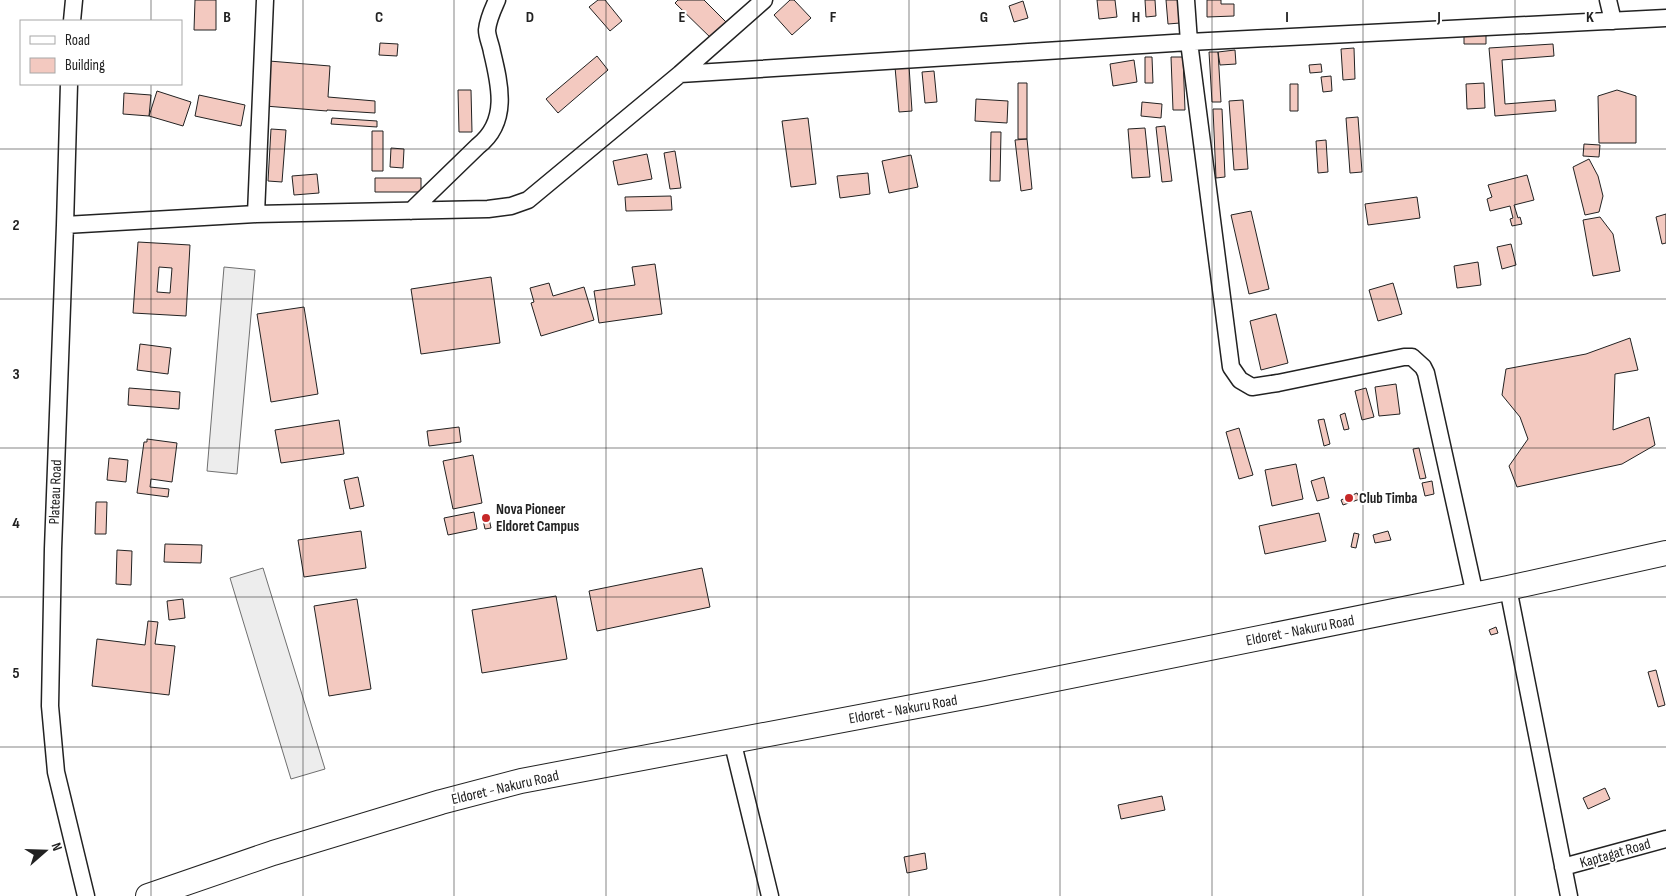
<svg xmlns="http://www.w3.org/2000/svg" width="1666" height="896" font-family="'Sofia Sans Condensed',sans-serif">
<style>
.parking{fill:#ededed;stroke:#6f6f6f}
.building{fill:#f3c9c0;stroke:#222;fill-rule:evenodd}
.lines{fill:none;stroke-linecap:round;stroke-linejoin:round}
.minor-casing{stroke:#222;stroke-width:19}
.highway-casing{stroke:#222;stroke-width:26}
.minor{stroke:#fff;stroke-width:16}
.highway{stroke:#fff;stroke-width:24}
.grid{fill:none;stroke:#222;stroke-width:1;stroke-opacity:0.55}
.poi-dot{fill:#c62828;stroke:#fff;stroke-width:2}
.labels{text-anchor:middle;stroke-width:4;stroke-linejoin:round;paint-order:stroke}
.street-label{font-size:15px;fill:#222;stroke:#fff}
.poi-label{font-size:15px;font-weight:bold;fill:#222;stroke:#fff;text-anchor:start}
.grid-label{font-size:16px;text-anchor:middle;font-weight:bold;fill:#222;stroke:#fff;stroke-width:4;stroke-linejoin:round;paint-order:stroke}
</style>
<rect width="100%" height="100%" fill="#fff"/>
<path class="parking" d="M 224,267 L 255,270 L 237,474 L 207,471 Z
M 263,568 L 325,769 L 291,779 L 230,578 Z"/>
<path class="building" d="M 195,0 L 216,0 L 216,30 L 194,30 Z
M 598,0 L 605,0 L 622,21 L 610,31 L 589,7 Z
M 678,0 L 704,0 L 729,25 L 714,41 L 675,3 Z
M 790,0 L 794,0 L 811,18 L 792,35 L 774,15 Z
M 1097,0 L 1115,0 L 1117,17 L 1099,19 Z
M 1145,0 L 1155,0 L 1156,16 L 1146,17 Z
M 1166,0 L 1178,0 L 1180,23 L 1168,24 Z
M 1207,0 L 1221,0 L 1221,4 L 1234,4 L 1234,16 L 1207,17 Z
M 1023,1 L 1028,18 L 1014,22 L 1009,6 Z
M 1486,33 L 1486,44 L 1464,44 L 1464,34 Z
M 380,43 L 398,44 L 397,56 L 379,55 Z
M 1553,44 L 1554,56 L 1502,60 L 1505,104 L 1555,100 L 1556,111 L 1495,116 L 1489,48 Z
M 1354,48 L 1355,79 L 1343,80 L 1341,49 Z
M 1235,50 L 1236,64 L 1220,65 L 1218,52 Z
M 1209,52 L 1218,52 L 1221,102 L 1212,102 Z
M 597,56 L 608,70 L 558,113 L 546,99 Z
M 1145,57 L 1152,57 L 1153,83 L 1145,83 Z
M 1171,57 L 1183,57 L 1185,110 L 1173,110 Z
M 1134,60 L 1137,82 L 1113,86 L 1110,64 Z
M 269,61 L 330,66 L 328,97 L 375,101 L 375,113 L 327,110 L 327,111 L 265,106 Z
M 1321,64 L 1322,72 L 1310,73 L 1309,65 Z
M 909,66 L 912,111 L 899,112 L 895,67 Z
M 934,71 L 937,102 L 925,103 L 922,72 Z
M 1331,76 L 1332,91 L 1323,92 L 1321,77 Z
M 1018,83 L 1027,83 L 1027,139 L 1018,139 Z
M 1484,83 L 1485,108 L 1467,109 L 1466,84 Z
M 1290,84 L 1298,84 L 1298,111 L 1290,111 Z
M 458,90 L 471,90 L 472,132 L 459,132 Z
M 1617,90 L 1636,96 L 1636,143 L 1599,143 L 1598,96 Z
M 157,91 L 191,102 L 183,126 L 149,116 Z
M 124,93 L 151,95 L 149,116 L 123,114 Z
M 199,95 L 245,105 L 241,126 L 195,116 Z
M 976,99 L 1008,101 L 1007,123 L 975,121 Z
M 1243,100 L 1248,169 L 1234,170 L 1229,101 Z
M 1142,102 L 1162,104 L 1161,118 L 1141,116 Z
M 1213,109 L 1222,109 L 1225,177 L 1216,178 Z
M 1358,117 L 1362,172 L 1350,173 L 1346,118 Z
M 332,118 L 377,121 L 377,127 L 331,124 Z
M 808,118 L 816,184 L 791,187 L 782,121 Z
M 1165,126 L 1172,181 L 1162,182 L 1156,127 Z
M 1145,128 L 1150,177 L 1132,178 L 1128,129 Z
M 271,129 L 286,130 L 282,182 L 268,181 Z
M 372,131 L 383,131 L 383,171 L 372,171 Z
M 991,132 L 1001,132 L 1000,181 L 990,181 Z
M 1027,139 L 1032,189 L 1021,191 L 1015,140 Z
M 1326,140 L 1328,172 L 1318,173 L 1316,141 Z
M 1584,144 L 1600,145 L 1599,157 L 1583,156 Z
M 391,148 L 404,149 L 403,168 L 390,167 Z
M 675,151 L 681,188 L 670,189 L 664,153 Z
M 647,154 L 652,179 L 618,185 L 613,161 Z
M 911,155 L 918,187 L 889,193 L 882,161 Z
M 1589,159 L 1598,176 L 1603,196 L 1599,212 L 1585,215 L 1573,167 Z
M 868,173 L 870,194 L 840,198 L 837,176 Z
M 317,174 L 319,193 L 294,195 L 292,176 Z
M 1527,175 L 1534,200 L 1514,205 L 1518,218 L 1520,217 L 1522,224 L 1512,226 L 1510,219 L 1513,218 L 1510,206 L 1490,211 L 1487,199 L 1492,197 L 1488,185 Z
M 375,178 L 421,178 L 421,192 L 375,192 Z
M 671,196 L 672,210 L 626,211 L 625,197 Z
M 1417,197 L 1420,218 L 1368,225 L 1365,204 Z
M 1251,211 L 1269,289 L 1249,294 L 1231,215 Z
M 1666,214 L 1666,243 L 1662,244 L 1656,217 Z
M 1600,217 L 1613,234 L 1620,271 L 1593,276 L 1583,220 Z
M 138,242 L 190,245 L 186,316 L 133,313 ZM 159,267 L 172,268 L 170,293 L 157,292 Z
M 1511,244 L 1516,265 L 1502,269 L 1497,247 Z
M 1478,262 L 1481,285 L 1457,288 L 1454,266 Z
M 655,264 L 662,314 L 599,323 L 594,291 L 635,285 L 632,267 Z
M 491,277 L 500,343 L 421,354 L 411,289 Z
M 549,283 L 553,296 L 584,287 L 594,320 L 541,336 L 531,303 L 534,302 L 530,288 Z
M 1393,283 L 1402,314 L 1378,321 L 1369,290 Z
M 304,307 L 318,394 L 271,402 L 257,314 Z
M 1276,314 L 1288,363 L 1261,370 L 1250,321 Z
M 1630,338 L 1638,370 L 1615,374 L 1613,430 L 1649,417 L 1655,445 L 1622,464 L 1517,487 L 1509,466 L 1528,439 L 1520,417 L 1502,395 L 1506,369 L 1586,354 Z
M 140,344 L 171,348 L 168,374 L 137,370 Z
M 1396,384 L 1400,414 L 1379,416 L 1375,387 Z
M 129,388 L 180,392 L 179,409 L 128,405 Z
M 1366,388 L 1374,417 L 1362,420 L 1355,391 Z
M 1345,413 L 1349,429 L 1344,430 L 1340,415 Z
M 1324,419 L 1330,444 L 1324,446 L 1318,420 Z
M 339,420 L 344,454 L 281,463 L 275,430 Z
M 459,427 L 461,442 L 429,446 L 427,431 Z
M 1239,428 L 1253,475 L 1239,479 L 1226,432 Z
M 147,439 L 177,443 L 172,482 L 151,479 L 150,487 L 169,489 L 168,497 L 137,493 L 144,442 L 147,442 Z
M 1419,448 L 1426,478 L 1420,479 L 1413,449 Z
M 473,455 L 482,503 L 453,509 L 443,461 Z
M 109,458 L 128,460 L 126,482 L 107,480 Z
M 1296,464 L 1303,499 L 1272,506 L 1265,470 Z
M 358,477 L 364,506 L 350,509 L 344,480 Z
M 1324,477 L 1329,498 L 1317,501 L 1311,481 Z
M 1432,481 L 1434,494 L 1425,496 L 1422,483 Z
M 1357,493 L 1360,499 L 1343,505 L 1341,500 Z
M 96,502 L 107,502 L 106,534 L 95,534 Z
M 474,512 L 477,529 L 448,535 L 444,518 Z
M 1319,513 L 1326,541 L 1265,554 L 1259,526 Z
M 489,518 L 491,528 L 485,529 L 483,520 Z
M 361,531 L 366,568 L 304,577 L 298,540 Z
M 1388,531 L 1391,540 L 1375,543 L 1373,535 Z
M 1354,533 L 1359,534 L 1356,548 L 1351,547 Z
M 165,544 L 202,545 L 201,563 L 164,562 Z
M 117,550 L 132,551 L 131,585 L 116,584 Z
M 702,568 L 710,607 L 597,631 L 589,591 Z
M 556,596 L 567,659 L 482,673 L 472,610 Z
M 183,599 L 185,618 L 169,620 L 167,601 Z
M 357,599 L 371,689 L 329,696 L 314,606 Z
M 148,621 L 158,622 L 155,644 L 175,646 L 169,695 L 92,686 L 97,639 L 145,645 Z
M 1496,627 L 1498,633 L 1491,635 L 1489,630 Z
M 1656,670 L 1665,705 L 1658,707 L 1648,672 Z
M 1605,788 L 1610,799 L 1588,809 L 1583,798 Z
M 1162,796 L 1165,810 L 1121,819 L 1118,805 Z
M 925,853 L 927,869 L 907,873 L 904,857 Z"/>
<g class="lines">
<g class="minor-casing">
<path id="minor" d="M 1186,0 L 1189,42 L 1231,367 L 1240,380 L 1252,387 L 1278,383 L 1404,357 L 1412,357 L 1423,367 L 1426,373 L 1475,595
M 1608,0 L 1613,21
M 72,21 L 74,0
M 680,74 L 1189,42 L 1666,18
M 69,84 L 65,225 L 53,549 L 50,706 L 56,772 L 86,896
M 411,211 L 478,146 C 509,122 500,85 492,52 C 491,45 487,37 487,30 C 488,19 493,9 497,0
M 256,214 L 265,0
M 65,225 L 256,214 L 488,209 L 511,206 L 528,200 L 680,74 L 764,0
M 1508,588 L 1569,896
M 732,740 L 770,896
M 1563,867 L 1666,839"/>
</g>
<g class="highway-casing">
<path id="highway" d="M 148,896 L 273,853 L 441,802 L 521,781 L 986,693 L 1508,588 L 1666,553"/>
</g>
<use href="#minor" class="minor"/>
<use href="#highway" class="highway"/>
</g>
<path class="grid" d="M 151,0 L 151,21M 303,0 L 303,896M 454,0 L 454,896M 606,0 L 606,896M 757,0 L 757,896M 909,0 L 909,896M 1060,0 L 1060,896M 1212,0 L 1212,896M 1363,0 L 1363,896M 1515,0 L 1515,896M 151,84 L 151,896M 0,149 L 1666,149M 0,299 L 1666,299M 0,448 L 1666,448M 0,597 L 1666,597M 0,747 L 1666,747"/>
<g class="poi-dot">
<circle cx="1349" cy="498" r="5"/>
<circle cx="486" cy="518" r="5"/>
</g>
<g class="labels">
<g class="street-label">
<text transform="translate(55 492) rotate(-88)" y="5">Plateau Road</text>
<text transform="translate(1300 630) rotate(-11)" y="5">Eldoret - Nakuru Road</text>
<text transform="translate(903 709) rotate(-10)" y="5">Eldoret - Nakuru Road</text>
<text transform="translate(505 787) rotate(-13)" y="5">Eldoret - Nakuru Road</text>
<text transform="translate(1615 853) rotate(-16)" y="5">Kaptagat Road</text>
</g>
<g class="poi-label">
<text x="1359" y="503">Club Timba</text>
<text x="496" y="514">Nova Pioneer<tspan x="496" dy="17">Eldoret Campus</tspan></text>
</g>
</g>
<g class="grid-label">
<text x="227" y="22">B</text>
<text x="379" y="22">C</text>
<text x="530" y="22">D</text>
<text x="682" y="22">E</text>
<text x="833" y="22">F</text>
<text x="984" y="22">G</text>
<text x="1136" y="22">H</text>
<text x="1287" y="22">I</text>
<text x="1439" y="22">J</text>
<text x="1590" y="22">K</text>
<text x="16" y="230">2</text>
<text x="16" y="379">3</text>
<text x="16" y="528">4</text>
<text x="16" y="678">5</text>
</g>
<rect x="20" y="20" width="162" height="65" fill="#ffffff" stroke="#a7a7a7"/>
<rect x="30" y="36" width="25" height="8" fill="#ffffff" stroke="#a7a7a7"/>
<text x="65" y="45" font-size="15" fill="#222222">Road</text>
<rect x="30" y="58" width="25" height="15" fill="#f3c9c0" stroke="#a7a7a7"/>
<text x="65" y="70" font-size="15" fill="#222222">Building</text>
<g transform="translate(45 851) rotate(70)" stroke="#ffffff" stroke-width="4" paint-order="stroke">
<path d="M0-4L9 19L0 12L-9 19Z" fill="#222222"/>
<text y="-8" font-size="14" font-weight="bold" text-anchor="middle" fill="#222222">N</text>
</g>
</svg>
